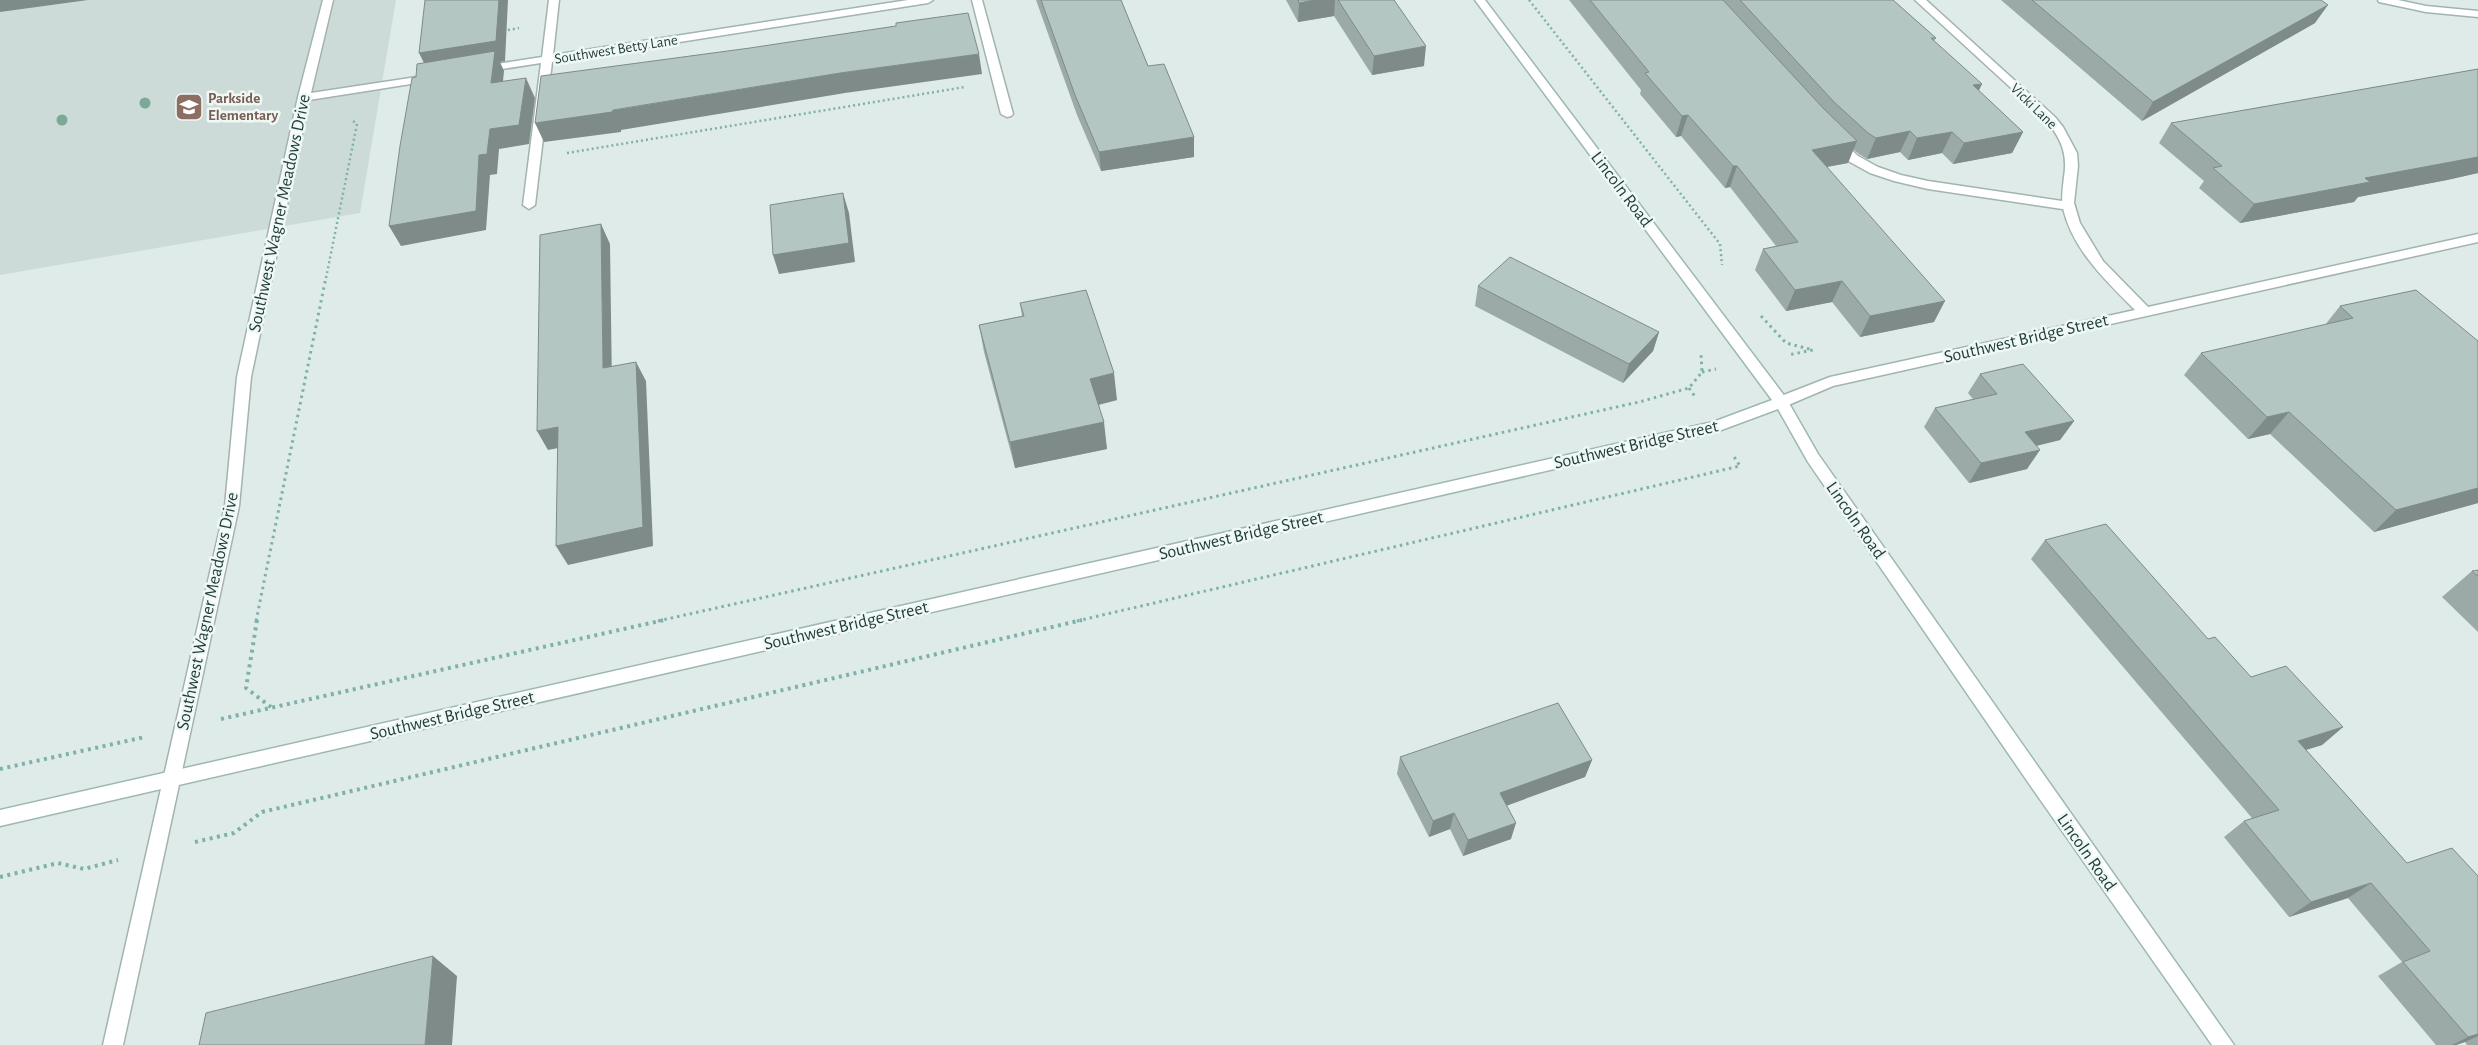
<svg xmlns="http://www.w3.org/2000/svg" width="2478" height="1045" font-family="'Alegreya Sans',sans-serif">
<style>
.built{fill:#cddbd8}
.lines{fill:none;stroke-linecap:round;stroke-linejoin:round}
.lane-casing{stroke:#a2b3b0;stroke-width:3}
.street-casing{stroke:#a2b3b0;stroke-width:3}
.secondary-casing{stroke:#9db8b3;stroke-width:3}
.path-far2{stroke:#7eb1ab;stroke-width:2.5;stroke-dasharray:2 3;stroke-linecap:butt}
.path-far1{stroke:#7eb1ab;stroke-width:3;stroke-dasharray:2.5 4;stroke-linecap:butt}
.path{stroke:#7eb1ab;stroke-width:4;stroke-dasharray:3 4.5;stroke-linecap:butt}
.lane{fill:#fff;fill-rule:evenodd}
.street{fill:#fff;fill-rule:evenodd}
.secondary{fill:#fff;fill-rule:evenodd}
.tree{fill:#7aaa97}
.wall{fill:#9baaa7}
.shaded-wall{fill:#7e8b88}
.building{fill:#b4c6c2;stroke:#7e8b88}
.labels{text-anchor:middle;stroke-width:5;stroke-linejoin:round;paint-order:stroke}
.far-street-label{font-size:15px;fill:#1f3c3a;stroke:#f0f8f5}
.far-education-label{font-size:15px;font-weight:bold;fill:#785e54;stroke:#f0f8f5;text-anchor:start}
.street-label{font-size:18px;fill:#1f3c3a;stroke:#f0f8f5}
</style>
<rect width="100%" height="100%" fill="#dfebe8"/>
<path class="built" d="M 0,0 L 396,0 L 360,213 L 0,275 Z"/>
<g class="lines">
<g class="lane-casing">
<path id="lane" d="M 1836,137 L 1840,139 L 1858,156 L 1878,167 L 1901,175 L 1928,181 L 2069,202 L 2075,206 L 2069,210 L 1928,189 L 1894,181 L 1870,173 L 1850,162 L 1830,141 Z"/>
</g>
<g class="street-casing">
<path id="street" d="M 323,0 L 333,0 L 311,93 L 430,75 L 436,78 L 430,81 L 309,100 L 251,377 L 239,506 L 123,1045 L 103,1045 L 225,506 L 237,377 L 298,97 Z
M 549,0 L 559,0 L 553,55 L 908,0 L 933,0 L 928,3 L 552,62 L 535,205 L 529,209 L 523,205 L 541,63 L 483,72 L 478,69 L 483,66 L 542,57 Z
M 972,0 L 982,0 L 1013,114 L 1011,116 L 1007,117 L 1001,114 Z
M 1915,0 L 1926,0 L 2055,117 L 2063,127 L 2077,153 L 2078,166 L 2074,203 L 2080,223 L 2103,261 L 2148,307 L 2478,234 L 2478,242 L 1833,386 L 1786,406 L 1776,406 L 1774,402 L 1776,398 L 1830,377 L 2135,310 C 2106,281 2072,249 2063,208 C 2061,198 2063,187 2064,177 C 2068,154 2061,139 2047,121 Z
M 2378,0 L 2398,0 L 2426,6 L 2478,11 L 2478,17 L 2426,12 L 2379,2 Z"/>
</g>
<g class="secondary-casing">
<path id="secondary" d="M 1475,0 L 1485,0 L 1786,398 L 1818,454 L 2234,1045 L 2212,1045 L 2032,788 L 1808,462 L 1778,409 L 1716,432 L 0,826 L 0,810 L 1713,422 L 1772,400 Z"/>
</g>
<path class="path-far2" d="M 1529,0 L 1720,244 L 1722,265
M 503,31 L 519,28
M 567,153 L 965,87
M 326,278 L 357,124 L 353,121"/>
<path class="path-far1" d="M 1761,316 L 1786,343 L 1813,350 L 1788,355
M 1702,372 L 1716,369
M 1689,388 L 1696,398
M 256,621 L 326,277
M 658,621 L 1639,402 L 1689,388 L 1702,372 L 1701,354
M 1077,621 L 1740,466 L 1733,455"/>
<path class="path" d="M 257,620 L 246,688 L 271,707
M 221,719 L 664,620
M 0,769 L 145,737
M 195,842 L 234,833 L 262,812 L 1082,620
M 0,877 L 58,863 L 84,869 L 118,860"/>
<use href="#lane" class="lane"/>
<use href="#street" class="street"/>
<use href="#secondary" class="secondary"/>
</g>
<g class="tree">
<circle cx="145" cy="103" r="5.5"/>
<circle cx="62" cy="120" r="5.5"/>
</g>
<path class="wall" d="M 1036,0 L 1121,0 L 1148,66 L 1194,137 L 1194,157 L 1101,171 L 1077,115 Z
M 1286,0 L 1394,0 L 1424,66 L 1372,75 L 1334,16 L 1298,22 Z
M 1569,0 L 1893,0 L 1936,38 L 1934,41 L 1978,90 L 2023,132 L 2012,153 L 1953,164 L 1942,153 L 1908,160 L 1900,152 L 1867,159 L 1859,154 L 1853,149 L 1848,163 L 1827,167 L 1934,322 L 1860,337 L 1832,302 L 1786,311 L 1755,270 L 1763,249 L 1776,246 L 1730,187 L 1725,188 L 1681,136 L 1676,137 L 1640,94 L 1641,90 Z
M 2001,0 L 2321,0 L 2315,23 L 2142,121 Z
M 2478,69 L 2478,173 L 2447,180 L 2358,197 L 2354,202 L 2240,223 L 2199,188 L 2204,181 L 2159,143 L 2171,123 Z
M 1478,286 L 1659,332 L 1653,351 L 1623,383 L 1475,306 Z
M 2416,290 L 2478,503 L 2374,532 L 2270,434 L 2248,439 L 2184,375 L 2201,353 L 2325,325 L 2340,306 Z
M 1020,303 L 1117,400 L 1099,405 L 1107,449 L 1015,468 L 984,352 L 979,325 L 1022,316 Z
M 1980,374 L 2074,421 L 2060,440 L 2037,446 L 2027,469 L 1969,483 L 1924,427 L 1935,408 L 1973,399 L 1968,393 Z
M 2045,540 L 2208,639 L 2251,677 L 2343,727 L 2322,745 L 2306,750 L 2407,863 L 2478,876 L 2478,1045 L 2467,1045 L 2465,1042 L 2456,1045 L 2436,1045 L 2378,976 L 2402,962 L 2348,898 L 2289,917 L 2224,837 L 2244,821 L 2252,818 L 2031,559 Z
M 2478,570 L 2478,632 L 2442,597 L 2472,571 Z
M 1400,757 L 1592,760 L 1585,777 L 1506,805 L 1511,839 L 1463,856 L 1450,829 L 1429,837 L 1397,774 Z"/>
<path class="shaded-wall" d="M 0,0 L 88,0 L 0,12 Z
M 499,0 L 508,0 L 505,61 L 500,62 L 504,71 L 501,102 L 429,73 L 419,53 Z
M 1315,0 L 1335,0 L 1334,16 L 1298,22 L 1299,3 Z
M 2328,5 L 2315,23 L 2142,121 L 2153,102 Z
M 1426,46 L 1424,66 L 1372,75 L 1374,56 Z
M 979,54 L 982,74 L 845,93 L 621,130 L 621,132 L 544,142 L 535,123 L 840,73 Z
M 526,78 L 535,98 L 529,144 L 499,149 L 497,174 L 490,175 L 486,230 L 401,246 L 389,226 L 479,155 L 490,129 Z
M 1982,84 L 1972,105 L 1973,85 Z
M 1688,115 L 1681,136 L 1676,137 L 1682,116 Z
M 1910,131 L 1900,152 L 1867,159 L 1876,138 Z
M 1952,132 L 1942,153 L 1908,160 L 1917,138 Z
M 2023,132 L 2012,153 L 1953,164 L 1964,143 Z
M 1194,137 L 1194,157 L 1101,171 L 1099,152 Z
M 1857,141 L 1848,163 L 1804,171 L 1812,150 Z
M 2478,157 L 2478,173 L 2447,180 L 2358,197 L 2354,202 L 2240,223 L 2254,204 L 2365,178 Z
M 1733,166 L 1737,166 L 1730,187 L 1725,188 Z
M 843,193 L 849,213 L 855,262 L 779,274 L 773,255 Z
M 601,224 L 610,244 L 612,388 L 603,368 Z
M 1842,281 L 1832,302 L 1786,311 L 1795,290 Z
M 1945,301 L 1934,322 L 1860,337 L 1870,316 Z
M 1659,332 L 1653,351 L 1623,383 L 1629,364 Z
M 636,362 L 646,381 L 653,546 L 568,565 L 556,546 Z
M 1114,373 L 1117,400 L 1093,406 L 1090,379 Z
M 2289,412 L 2270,434 L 2248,439 L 2267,417 Z
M 2074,421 L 2060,440 L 2013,451 L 2025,432 Z
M 1104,422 L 1107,449 L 1015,468 L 1010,442 Z
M 558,427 L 568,446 L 548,450 L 537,431 Z
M 2040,450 L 2027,469 L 1969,483 L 1981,463 Z
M 2478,488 L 2478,503 L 2374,532 L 2396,510 Z
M 2343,727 L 2322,745 L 2278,758 L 2298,741 Z
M 1592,760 L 1585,777 L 1495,810 L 1500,793 Z
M 1454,813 L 1450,829 L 1429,837 L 1433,821 Z
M 1516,823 L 1511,839 L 1463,856 L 1468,840 Z
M 2371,883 L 2348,898 L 2289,917 L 2311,902 Z
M 433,956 L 457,976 L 452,1045 L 425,1045 Z
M 2478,1034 L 2478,1036 L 2465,1042 L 2456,1045 L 2452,1045 L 2468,1037 Z"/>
<path class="building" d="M 425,0 L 499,0 L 496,41 L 419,53 Z
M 1041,0 L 1121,0 L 1148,66 L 1164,64 L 1194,137 L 1099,152 L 1075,95 Z
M 1298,0 L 1315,0 L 1299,3 Z
M 1338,0 L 1394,0 L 1426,46 L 1374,56 Z
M 1590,0 L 1723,0 L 1823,108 L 1857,141 L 1812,150 L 1945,301 L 1870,316 L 1842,281 L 1795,290 L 1763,249 L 1798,242 L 1737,166 L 1733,166 L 1688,115 L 1682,116 L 1645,73 L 1649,72 Z
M 1740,0 L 1893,0 L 1936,38 L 1931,38 L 1982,84 L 1973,85 L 2023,132 L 1964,143 L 1952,132 L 1917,138 L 1910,131 L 1876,138 L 1868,133 L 1834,102 Z
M 2032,0 L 2321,0 L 2328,5 L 2153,102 Z
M 968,13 L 979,54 L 840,73 L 613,110 L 612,112 L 535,123 L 541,76 L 750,48 L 896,26 L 896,23 Z
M 495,51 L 491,83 L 526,78 L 519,125 L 490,129 L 487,154 L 479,155 L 476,211 L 389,226 L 400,146 L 412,78 L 416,77 L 417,64 Z
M 2478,69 L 2478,157 L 2365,178 L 2370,182 L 2254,204 L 2213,168 L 2222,166 L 2171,123 Z
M 843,193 L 849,243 L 773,255 L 770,205 Z
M 601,224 L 603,368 L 636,362 L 643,527 L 556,546 L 558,427 L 537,431 L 540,235 Z
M 1510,257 L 1659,332 L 1629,364 L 1478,286 Z
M 1086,290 L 1114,373 L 1090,379 L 1104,422 L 1010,442 L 979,325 L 1024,316 L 1020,303 Z
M 2416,290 L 2478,341 L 2478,488 L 2396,510 L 2289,412 L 2267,417 L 2201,353 L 2353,318 L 2340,306 Z
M 2023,364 L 2074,421 L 2025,432 L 2040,450 L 1981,463 L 1935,408 L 1997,394 L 1980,374 Z
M 2106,524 L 2208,639 L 2215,637 L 2251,677 L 2286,666 L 2343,727 L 2298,741 L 2407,863 L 2452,848 L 2478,876 L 2478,1034 L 2468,1037 L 2403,962 L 2430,951 L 2371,883 L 2311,902 L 2244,821 L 2279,810 L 2045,540 Z
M 2478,570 L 2478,576 L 2472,571 Z
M 1558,703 L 1592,760 L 1500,793 L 1516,823 L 1468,840 L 1454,813 L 1433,821 L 1400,757 Z
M 433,956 L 425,1045 L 199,1045 L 206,1013 Z"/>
<defs>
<g id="school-square" transform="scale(1.4375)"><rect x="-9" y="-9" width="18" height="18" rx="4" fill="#8d6e63" stroke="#f0f8f5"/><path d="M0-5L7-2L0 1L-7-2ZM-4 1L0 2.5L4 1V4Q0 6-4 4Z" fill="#fff"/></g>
</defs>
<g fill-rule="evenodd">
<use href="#school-square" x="189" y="107"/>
</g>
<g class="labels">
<g class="far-street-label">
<text transform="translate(616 49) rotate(-9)" y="5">Southwest Betty Lane</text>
<text transform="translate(2034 106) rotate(44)" y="5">Vicki Lane</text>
</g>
<g class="far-education-label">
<text x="208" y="103">Parkside<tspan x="208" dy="17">Elementary</tspan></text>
</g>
<g class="street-label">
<text transform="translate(1622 189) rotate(53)" y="6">Lincoln Road</text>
<text transform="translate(279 213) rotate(-78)" y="6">Southwest Wagner Meadows Drive</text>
<text transform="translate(2026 338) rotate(-13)" y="6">Southwest Bridge Street</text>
<text transform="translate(1636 444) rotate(-13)" y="6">Southwest Bridge Street</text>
<text transform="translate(1856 520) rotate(55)" y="6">Lincoln Road</text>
<text transform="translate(1241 535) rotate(-13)" y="6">Southwest Bridge Street</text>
<text transform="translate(207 611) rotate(-78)" y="6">Southwest Wagner Meadows Drive</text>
<text transform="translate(846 625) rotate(-13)" y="6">Southwest Bridge Street</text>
<text transform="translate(452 715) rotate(-13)" y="6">Southwest Bridge Street</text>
<text transform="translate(2087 852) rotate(55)" y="6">Lincoln Road</text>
</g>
</g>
</svg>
